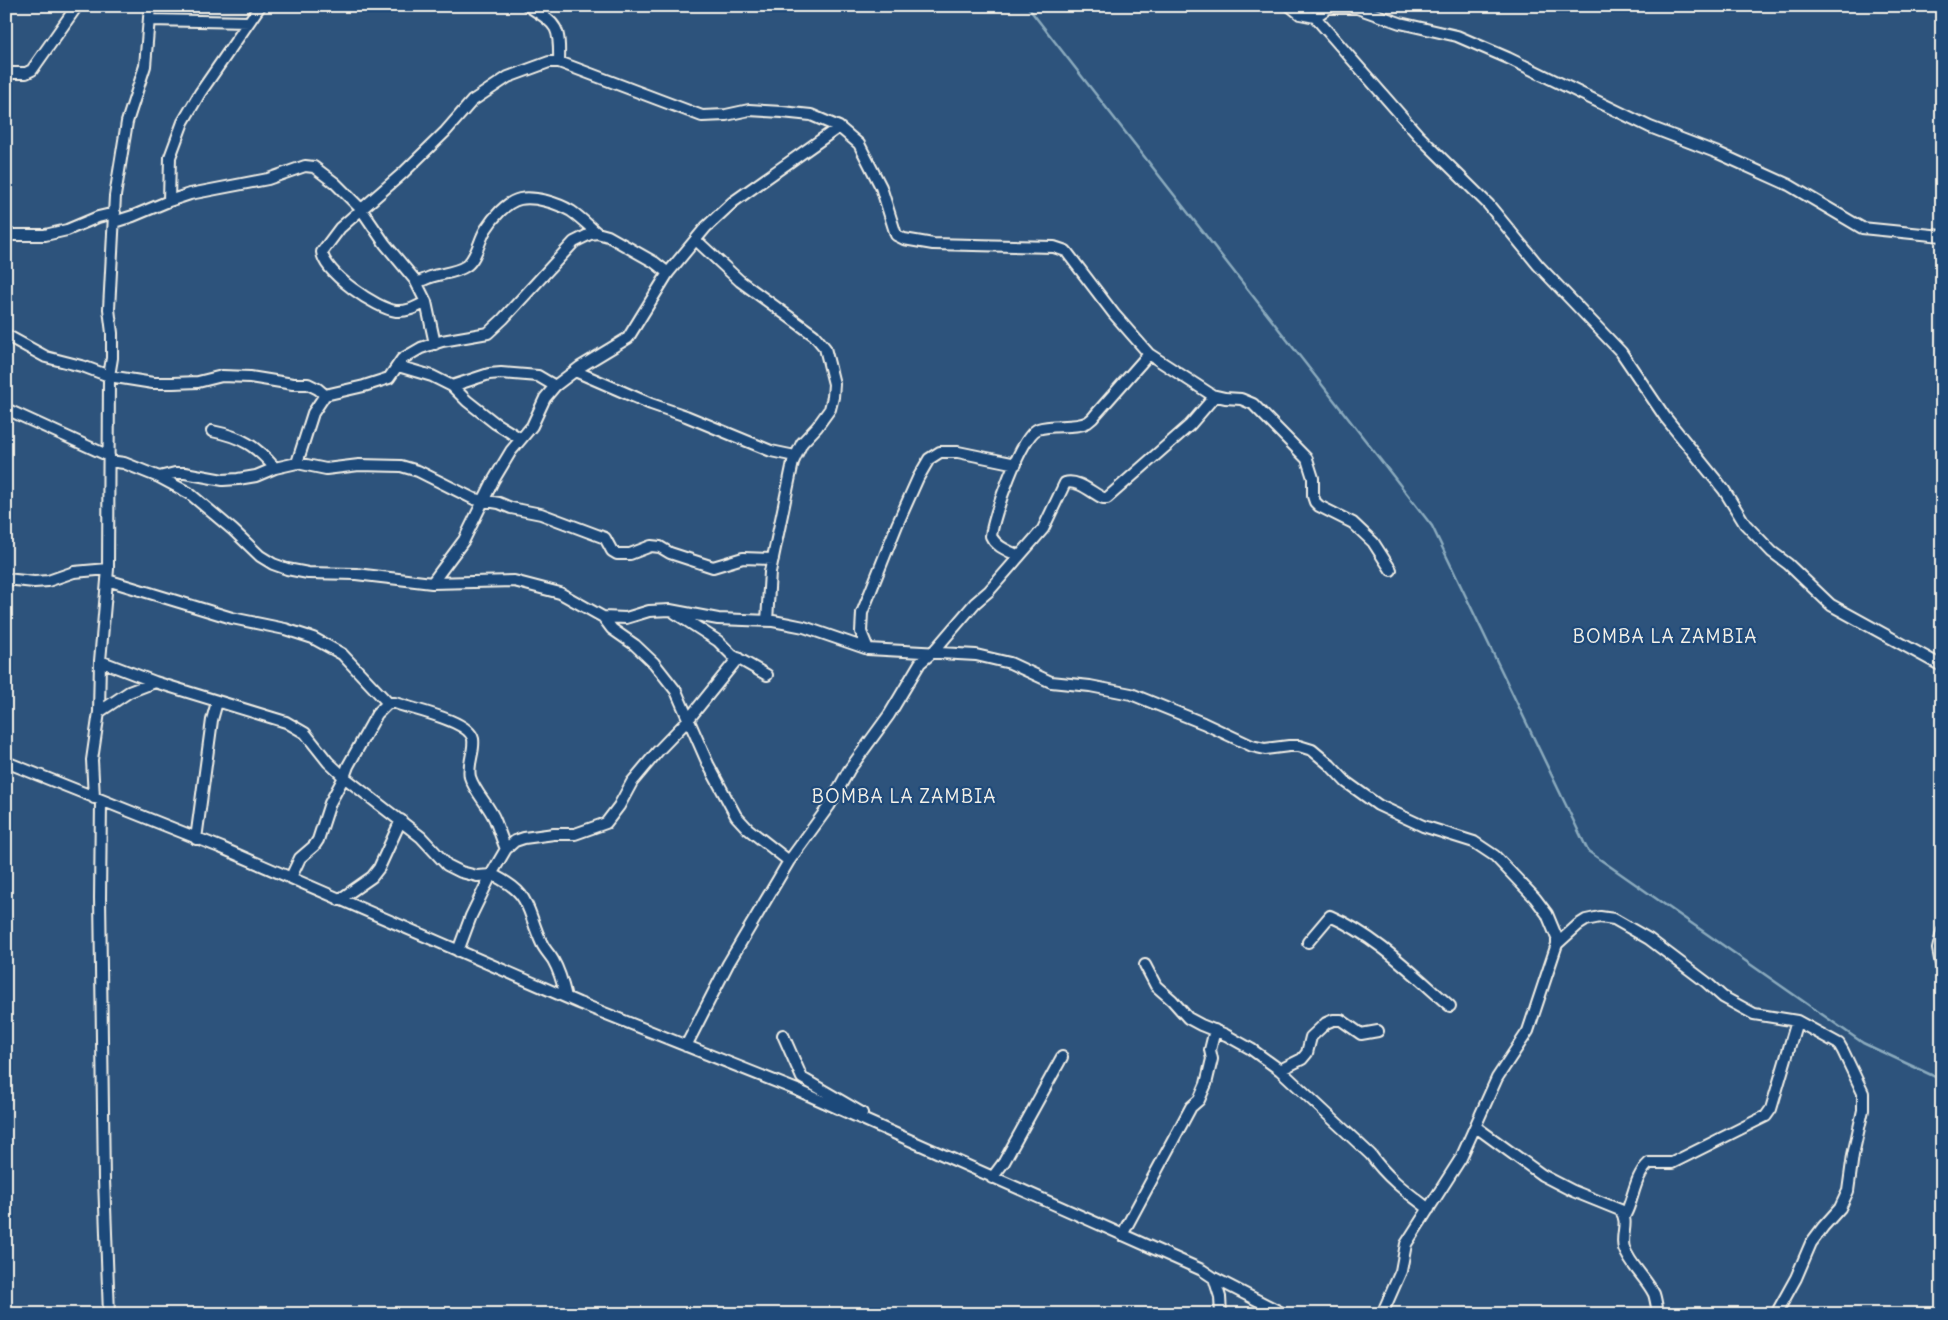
<svg xmlns="http://www.w3.org/2000/svg" width="1948" height="1320" font-family="Delius,sans-serif">
<style>
.lines{fill:none;stroke-linecap:round;stroke-linejoin:round}
.stream{stroke:#8aaabd;stroke-width:2.5}
.minor-casing{stroke:#f4f1e8;stroke-width:14}
.minor{stroke:#1f4a7a;stroke-width:10}
.labels{text-anchor:middle;stroke-width:4.5;stroke-linejoin:round;paint-order:stroke}
.quarter-label{font-size:19px;letter-spacing:1px;fill:#f4f1e8;stroke:#1f4a7a}
</style>
<rect width="100%" height="100%" fill="#2d537c"/>
<filter id="ink" filterUnits="userSpaceOnUse"><feTurbulence type="fractalNoise" baseFrequency=".02" numOctaves="2"/><feDisplacementMap in="SourceGraphic" scale="10" xChannelSelector="R" yChannelSelector="G"/><feConvolveMatrix kernelMatrix="1 2 1 2 8 2 1 2 1" color-interpolation-filters="sRGB"/></filter>
<g filter="url(#ink)">
<g class="lines">
<path class="stream" d="M 1027,6 L 1432,526 L 1588,851 L 1863,1043 L 1942,1080"/>
<g class="minor-casing">
<path id="minor" d="M 528,6 C 557,25 560,25 559,62
M 1290,6 L 1300,14 L 1315,17 L 1419,136 L 1488,204 L 1538,265 L 1621,352 L 1665,417 L 1724,490 L 1745,524 L 1772,552 L 1788,564 L 1831,605 L 1942,666
M 1315,17 L 1328,8 L 1357,8 L 1400,23 L 1457,36 L 1508,58 L 1650,127 L 1718,153 L 1789,185 L 1862,228 L 1942,236
M 149,20 L 249,22
M 6,73 L 26,73 L 32,70 L 77,6
M 169,201 L 170,157 L 183,122 L 200,93 L 260,6
M 114,222 L 133,216 L 169,201 L 190,194 L 268,179 L 305,166 L 314,167 L 335,183 L 361,209 L 385,244 L 415,280 L 426,302 L 435,344
M 6,235 L 45,235 L 67,230 L 98,217 L 115,213
M 696,240 L 740,281 L 814,335 L 825,348 L 834,384 L 833,397 L 830,409 L 817,427 L 802,443 L 793,462 L 770,572 L 767,621
M 417,284 C 432,272 451,276 466,266 C 477,258 479,240 486,229 C 493,218 506,202 520,199 C 535,196 557,203 571,211 C 580,217 589,226 597,233
M 426,302 C 416,307 408,312 396,311 C 377,309 324,273 322,252 L 340,228 L 403,173 L 445,132 L 472,101 L 508,77 L 549,62 L 559,62 L 702,116 L 726,115 L 749,110 L 782,112 L 811,115 L 839,127 L 859,144 L 881,187 L 896,235 L 904,239 L 933,244 L 1054,247 L 1066,251 L 1114,314 L 1149,354 L 1212,395 L 1225,398 L 1241,399 L 1253,404 L 1307,459 L 1313,478 L 1313,496 L 1315,502 L 1319,506 L 1353,523 L 1373,542 L 1391,570
M 6,335 L 46,357 L 85,367 L 109,376 L 153,383 L 173,383 L 198,382 L 222,376 L 250,377 L 293,384 L 308,384 L 318,389 L 325,395
M 398,366 L 432,376 L 452,386 L 467,401 L 495,423 L 521,439
M 575,371 L 651,404 L 686,416 L 771,451 L 795,456
M 452,386 L 489,374 L 501,373 L 538,376 L 555,386
M 6,409 L 109,456
M 212,431 C 242,437 256,446 275,468
M 109,461 L 124,463 L 159,477 L 189,493 L 233,530 L 260,556 L 273,564 L 287,569 L 308,573 L 356,574 L 432,583 L 514,581 L 560,593 L 603,617 L 626,618 L 649,611 L 670,610 L 718,619 L 773,621 L 789,624 L 804,627 L 868,649 L 976,655 L 1010,663 L 1051,682 L 1090,686 L 1131,694 L 1203,723 L 1252,746 L 1265,749 L 1289,746 L 1299,746 L 1312,750 L 1330,765 L 1346,782 L 1378,805 L 1423,826 L 1474,842 L 1495,856 L 1535,898 L 1547,914 L 1557,938 L 1557,944 L 1528,1031 L 1497,1078 L 1461,1158 L 1406,1244 L 1401,1271 L 1382,1314
M 297,463 L 313,413 L 325,395 L 364,386 L 389,378 L 402,359 L 421,348 L 442,341 L 488,333 L 503,319 L 574,242 L 590,234 L 597,233 L 608,236 L 654,262 L 668,273
M 159,477 L 175,473 L 185,473 L 223,480 L 238,479 L 256,476 L 275,468 L 297,463 L 326,469 L 359,465 L 401,466 L 418,471 L 474,499 L 499,503 L 511,508 L 541,514 L 605,538 L 612,551 L 617,554 L 630,554 L 651,546 L 660,547 L 670,553 L 713,567 L 743,558 L 773,559
M 1019,556 C 1009,551 996,547 991,536 C 993,517 1021,435 1038,429 C 1053,424 1075,429 1088,422 C 1091,420 1094,417 1096,414 L 1149,354
M 6,579 L 34,582 L 48,581 L 74,572 L 108,569
M 107,580 L 232,618 L 285,629 L 313,638 L 342,654 L 388,703
M 432,583 L 464,540 L 493,481 L 511,451 L 532,426 L 545,398 L 555,386 L 580,367 L 628,338 L 668,273 L 706,227 L 733,202 L 839,127
M 675,613 L 718,641 L 732,655 L 767,675
M 603,617 L 612,629 L 635,645 L 654,663 L 676,691 L 708,764 L 736,816 L 748,829 L 789,861
M 868,649 L 861,632 L 862,613 L 897,525 L 918,478 L 929,459 L 940,452 L 958,452 L 1016,464
M 100,661 L 155,682 L 286,722 L 305,733 L 328,762 L 344,777 L 421,837 L 447,865 L 461,872 L 477,876 L 491,875
M 99,712 L 129,692 L 155,682
M 6,762 L 222,848 L 579,1003 L 797,1090 L 1202,1270 L 1214,1278 L 1220,1297 L 1221,1314
M 94,798 L 92,760 L 99,712 L 100,661 L 108,569 L 109,376 L 112,358 L 112,333 L 109,309 L 115,196 L 127,122 L 145,66 L 150,6
M 101,801 L 100,898 L 104,1179 L 109,1314
M 196,839 L 212,720 L 217,702
M 491,874 C 533,894 525,907 542,944 C 545,950 550,955 553,960 C 560,972 563,984 566,997
M 291,877 L 300,858 L 314,846 L 318,840 L 330,803 L 344,777 L 348,766 L 377,714 L 388,703 L 395,703 C 411,709 469,720 473,739 C 475,751 467,764 470,777 C 475,793 489,805 495,820 C 499,830 502,840 506,849
M 339,900 L 372,877 L 379,868 L 401,820
M 1942,932 L 1938,949 L 1942,970
M 1308,942 L 1330,916 C 1376,936 1412,973 1450,1006
M 1557,944 L 1578,925 L 1586,920 L 1600,917 L 1614,919 L 1649,939 L 1706,982 L 1723,997 L 1754,1014 L 1797,1021 L 1839,1044 L 1843,1051 L 1863,1093 L 1863,1110 L 1853,1155 L 1848,1191 L 1840,1208 L 1823,1227 L 1811,1243 L 1796,1278 L 1776,1314
M 458,951 L 471,916 L 492,873 L 506,849 L 515,841 L 524,838 L 554,834 L 575,834 L 606,823 L 619,806 L 632,782 L 658,751 L 688,720 L 738,658
M 1145,965 L 1156,986 L 1172,1000 L 1188,1018 L 1201,1025 L 1226,1035 L 1251,1049 L 1280,1070 L 1371,1155 C 1387,1178 1408,1193 1429,1209
M 783,1035 L 802,1078 L 862,1113
M 686,1046 L 728,964 L 789,861 L 829,806 L 849,770 L 889,715 L 920,663 L 933,652 L 975,603 L 989,591 L 1043,529 L 1065,483 C 1078,479 1092,493 1103,498 L 1107,498 L 1190,425 L 1215,396
M 1280,1070 L 1302,1059 L 1307,1053 L 1311,1037 L 1326,1023 L 1333,1020 L 1341,1020 L 1361,1034 L 1378,1031
M 1476,1127 L 1542,1175 L 1573,1191 L 1620,1210 C 1630,1222 1620,1235 1624,1248 C 1630,1265 1646,1278 1654,1294 C 1656,1300 1657,1308 1658,1314
M 992,1178 L 1004,1162 L 1062,1057
M 1625,1215 C 1634,1198 1634,1177 1649,1163 L 1672,1163 L 1766,1116 L 1771,1109 L 1797,1021
M 1122,1235 L 1191,1107 L 1199,1100 L 1206,1084 L 1212,1059 L 1210,1050 L 1215,1030
M 1214,1278 L 1284,1314"/>
</g>
<use href="#minor" class="minor"/>
</g>
</g>
<g class="labels">
<g class="quarter-label">
<text x="1665" y="643">BOMBA LA ZAMBIA</text>
<text x="904" y="803">BOMBA LA ZAMBIA</text>
</g>
</g>
<rect width="1948" height="1320" fill="none" stroke="#1f4a7a" stroke-width="25"/>
<rect x="12" y="12" width="1923" height="1295" fill="none" stroke="#f4f1e8" stroke-width="2" filter="url(#ink)"/>
</svg>
